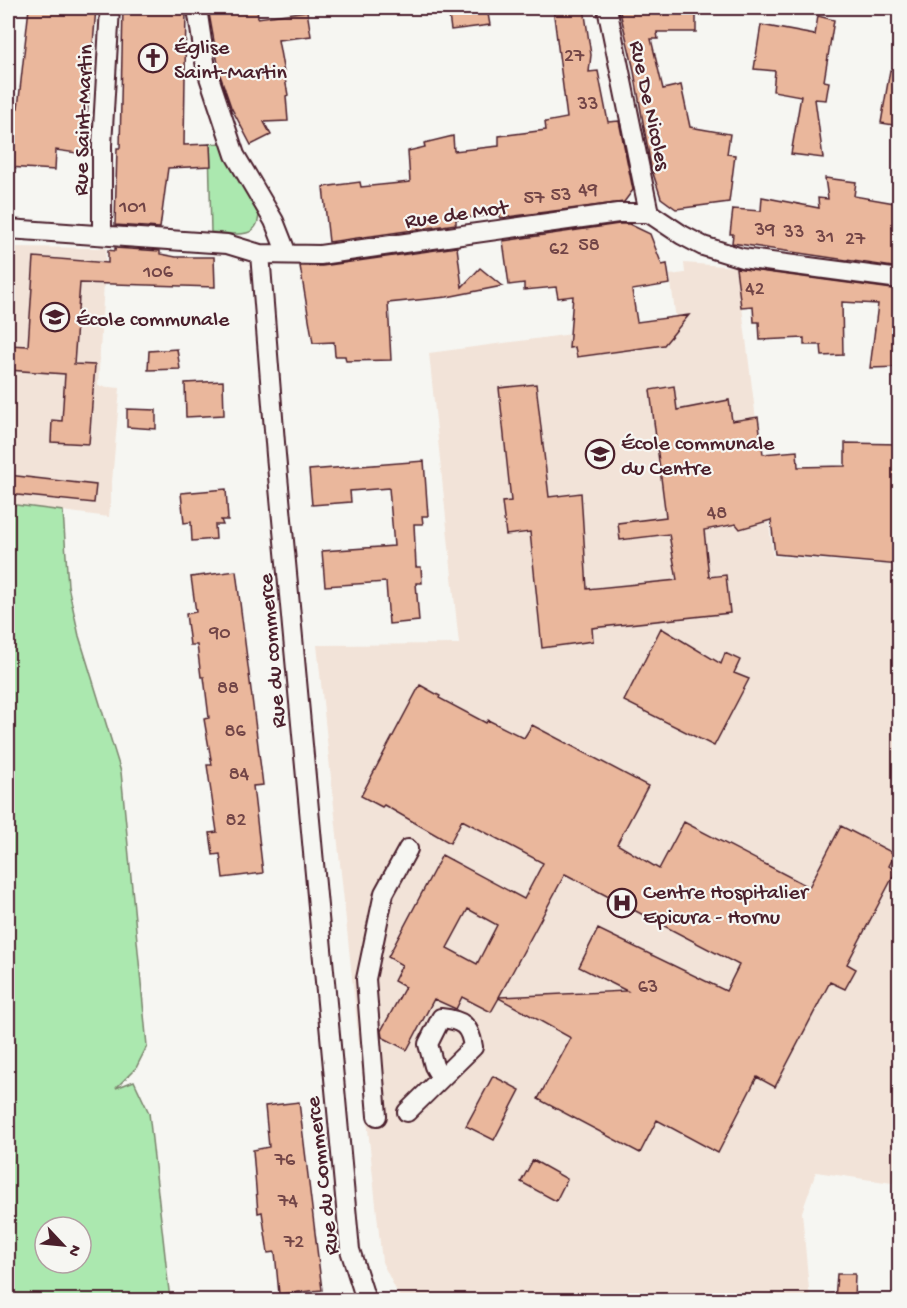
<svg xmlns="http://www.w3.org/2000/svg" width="907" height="1308" font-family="'Gochi Hand',sans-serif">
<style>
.built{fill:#f2e3d8}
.green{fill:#abe8af;stroke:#7a846d;stroke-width:1.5;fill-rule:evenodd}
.building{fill:#eab79c;stroke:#4a1f2b;stroke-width:1.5;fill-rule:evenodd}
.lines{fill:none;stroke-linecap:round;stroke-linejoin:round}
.street-casing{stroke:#4a1f2b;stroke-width:22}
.street{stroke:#f6f6f2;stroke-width:18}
.labels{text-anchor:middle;stroke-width:4.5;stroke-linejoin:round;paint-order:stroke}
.number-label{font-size:20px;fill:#724547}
.poi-label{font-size:22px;fill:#4a1f2b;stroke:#f6f6f2;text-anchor:start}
.street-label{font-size:22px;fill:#4a1f2b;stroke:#f6f6f2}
</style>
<rect width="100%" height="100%" fill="#f6f6f2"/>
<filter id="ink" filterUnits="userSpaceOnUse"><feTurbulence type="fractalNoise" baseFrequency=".0167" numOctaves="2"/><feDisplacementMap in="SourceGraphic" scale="12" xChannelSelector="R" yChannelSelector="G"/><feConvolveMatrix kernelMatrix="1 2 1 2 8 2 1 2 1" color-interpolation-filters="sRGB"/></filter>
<g filter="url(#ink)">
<path class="built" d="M 8,247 L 106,248 L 98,386 L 120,388 L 109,517 L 8,504 Z
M 684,263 L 737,267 L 773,556 L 899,566 L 899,1184 L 816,1172 L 802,1212 L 810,1300 L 401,1300 L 382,1262 L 317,645 L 459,644 L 429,353 L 676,320 L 670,275 L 685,273 Z"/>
<path class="green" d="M 222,143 L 259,215 C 257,242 231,233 211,232 L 209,144 Z
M 8,504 L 63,511 L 68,586 L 79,636 L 121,772 L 147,1046 L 136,1068 L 116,1088 L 134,1081 L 149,1113 L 170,1300 L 8,1300 ZM 45,1227 L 81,1227 L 81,1263 L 45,1263 Z"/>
<path class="building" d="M 29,8 L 96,8 L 84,154 L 56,150 L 55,170 L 8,167 L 8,107 L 18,108 Z
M 123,8 L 186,8 L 184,145 L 210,144 L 211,166 L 168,168 L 160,228 L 115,225 L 117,148 L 120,148 Z
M 208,8 L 257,8 L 258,18 L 307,11 L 311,36 L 278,40 L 288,95 L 286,96 L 288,121 L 264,122 L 271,135 L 251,145 L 231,107 L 220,75 Z
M 448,8 L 487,8 L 490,25 L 451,30 Z
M 553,8 L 584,8 L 591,55 L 589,72 L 598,71 L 608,122 L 619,121 L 633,190 L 624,202 L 500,218 L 500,214 L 456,219 L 456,224 L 329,242 L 323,187 L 360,182 L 361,187 L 410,182 L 408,151 L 425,147 L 424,143 L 453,136 L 454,151 L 499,146 L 499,136 L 546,130 L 545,122 L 567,118 Z
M 619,8 L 670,8 L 684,9 L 683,12 L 696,12 L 696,32 L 657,32 L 658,39 L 651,39 L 663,89 L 681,85 L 690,127 L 730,134 L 727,154 L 735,155 L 729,202 L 676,209 L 661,198 L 651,167 L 633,66 Z
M 818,16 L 834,20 L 824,81 L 829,82 L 826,100 L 815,99 L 823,158 L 791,154 L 801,96 L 773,91 L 775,71 L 754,69 L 761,25 L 815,35 Z
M 890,70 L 900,71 L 900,126 L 881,123 Z
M 825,178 L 856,182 L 854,196 L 900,204 L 900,268 L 732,243 L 733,234 L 730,234 L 733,209 L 761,211 L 762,197 L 819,208 L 818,198 L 828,199 Z
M 619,224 L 629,224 L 650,234 L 662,265 L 667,264 L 670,284 L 632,290 L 637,322 L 689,315 L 664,345 L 577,357 L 575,347 L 569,348 L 573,296 L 558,298 L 556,287 L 524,290 L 524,283 L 509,285 L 503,241 Z
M 457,247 L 462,287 L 480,268 L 502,286 L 447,297 L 388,303 L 391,360 L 346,361 L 345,356 L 335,356 L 334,342 L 313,343 L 300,266 L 322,266 Z
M 115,248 L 160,251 L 160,254 L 176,257 L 214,257 L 215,287 L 80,283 L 74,364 L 95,365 L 89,444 L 51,442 L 52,420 L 62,421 L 65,374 L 8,370 L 8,345 L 28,346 L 34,257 L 108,263 L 108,250 L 115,251 Z
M 736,268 L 900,290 L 900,367 L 870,368 L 878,304 L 842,302 L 843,355 L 822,356 L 821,345 L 804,345 L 804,338 L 760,340 L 759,322 L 754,322 L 753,306 L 741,307 Z
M 177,349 L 180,369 L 148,370 L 149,351 Z
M 223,381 L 224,415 L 186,417 L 185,383 Z
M 536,384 L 549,497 L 581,493 L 587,589 L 677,580 L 669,534 L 620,540 L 618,523 L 666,517 L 650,390 L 674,386 L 677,410 L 729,400 L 732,421 L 758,417 L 763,454 L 797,451 L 798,467 L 845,466 L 845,443 L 900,444 L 900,565 L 775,554 L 771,520 L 740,529 L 736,524 L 704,530 L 709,577 L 726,575 L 730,613 L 592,628 L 593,641 L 542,648 L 530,532 L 506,535 L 502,502 L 511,501 L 499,388 Z
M 127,409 L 156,410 L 156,429 L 127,427 Z
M 424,461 L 428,516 L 422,516 L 423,524 L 414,524 L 416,567 L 421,567 L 422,583 L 416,583 L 419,621 L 389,624 L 386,582 L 325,586 L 322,551 L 394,546 L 389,488 L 350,491 L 351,502 L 312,505 L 309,470 Z
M 8,475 L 96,485 L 94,503 L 8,494 Z
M 226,489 L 228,520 L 221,520 L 223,525 L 215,525 L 216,539 L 192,541 L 191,522 L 184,523 L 181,493 Z
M 236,571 L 263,785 L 253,786 L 263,873 L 223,878 L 220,854 L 213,855 L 210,833 L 217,832 L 207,765 L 212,765 L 204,719 L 209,718 L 204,677 L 201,677 L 197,645 L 190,645 L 186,614 L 196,612 L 191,577 Z
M 661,628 L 721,664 L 725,653 L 740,660 L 734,673 L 749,679 L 714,746 L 624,701 Z
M 420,685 L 440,696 L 439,698 L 486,723 L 488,720 L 524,738 L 532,725 L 648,786 L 617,844 L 659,869 L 684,822 L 809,887 L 841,826 L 895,854 L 889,866 L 896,871 L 847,964 L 856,969 L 845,989 L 830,982 L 775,1087 L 757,1077 L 718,1153 L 657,1120 L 640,1153 L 538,1099 L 571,1038 L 499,998 L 491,1012 L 462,997 L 456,1009 L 434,999 L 407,1050 L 382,1037 L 381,1031 L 405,987 L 394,981 L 402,965 L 388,957 L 442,855 L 524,899 L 543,863 L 462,820 L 450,843 L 384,805 L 382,807 L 361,796 ZM 565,874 L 739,965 L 726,991 L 598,929 L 579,967 L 627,991 L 499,997 ZM 468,909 L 497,925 L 477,964 L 447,948 Z
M 493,1076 L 520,1090 L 494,1140 L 466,1126 Z
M 299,1102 L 322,1290 L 279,1294 L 275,1252 L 268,1253 L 262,1212 L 258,1213 L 253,1150 L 269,1147 L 265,1106 Z
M 533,1160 L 567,1179 L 556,1201 L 521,1182 Z
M 837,1274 L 855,1274 L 854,1300 L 835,1300 Z"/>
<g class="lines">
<g class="street-casing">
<path id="street" d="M 197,8 L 206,68 L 235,155 L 274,221 L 287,254
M 607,8 L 649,213
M 8,229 L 227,244 L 260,254 L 320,255 L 618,213 L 649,213 L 682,235 L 703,246 L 742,258 L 900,279
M 102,235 L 102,145 L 110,8
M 260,254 L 276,455 L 350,1250 L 366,1300
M 407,1112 L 473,1047 C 470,1025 462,1020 441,1018 L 428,1044 L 434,1066 L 441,1078
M 377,1116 L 366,979 L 384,893 L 408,849"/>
</g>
<use href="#street" class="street"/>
</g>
</g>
<defs>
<g id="church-ring" transform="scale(1.5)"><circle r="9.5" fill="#f6f6f2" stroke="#4a1f2b" stroke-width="1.5"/><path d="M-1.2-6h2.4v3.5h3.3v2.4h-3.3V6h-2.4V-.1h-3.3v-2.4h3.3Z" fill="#4a1f2b"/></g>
<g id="school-ring" transform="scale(1.5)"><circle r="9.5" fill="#f6f6f2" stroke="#4a1f2b" stroke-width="1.5"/><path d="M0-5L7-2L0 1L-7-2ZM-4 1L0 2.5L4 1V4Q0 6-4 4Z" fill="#4a1f2b"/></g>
<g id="hospital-ring" transform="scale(1.5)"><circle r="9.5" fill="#f6f6f2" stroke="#4a1f2b" stroke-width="1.5"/><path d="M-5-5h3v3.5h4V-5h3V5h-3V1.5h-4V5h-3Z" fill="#4a1f2b"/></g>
</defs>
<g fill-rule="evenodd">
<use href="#church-ring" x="153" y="58"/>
<use href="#school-ring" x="55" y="317"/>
<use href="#school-ring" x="600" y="454"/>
<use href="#hospital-ring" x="622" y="903"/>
</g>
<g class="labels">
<g class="number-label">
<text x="574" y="61">27</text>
<text x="588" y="109">33</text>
<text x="588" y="195">49</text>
<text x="561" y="200">53</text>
<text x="534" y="203">57</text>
<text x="133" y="212">101</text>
<text x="765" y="235">39</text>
<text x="794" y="237">33</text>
<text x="825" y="242">31</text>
<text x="855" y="244">27</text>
<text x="589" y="250">58</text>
<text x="559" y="254">62</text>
<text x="158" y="277">106</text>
<text x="755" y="294">42</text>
<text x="717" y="518">48</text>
<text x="220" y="638">90</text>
<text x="228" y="693">88</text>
<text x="235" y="736">86</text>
<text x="239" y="779">84</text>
<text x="236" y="825">82</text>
<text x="648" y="992">63</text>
<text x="285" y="1165">76</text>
<text x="288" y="1206">74</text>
<text x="294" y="1247">72</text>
</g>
<g class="poi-label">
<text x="174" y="53">Église<tspan x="174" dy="25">Saint-Martin</tspan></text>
<text x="76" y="325">École communale</text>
<text x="621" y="449">École communale<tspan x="621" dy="25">du Centre</tspan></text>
<text x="643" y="898">Centre Hospitalier<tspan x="643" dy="25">Epicura - Hornu</tspan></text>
</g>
<g class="street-label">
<text transform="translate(652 105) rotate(78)" y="8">Rue De Nicoles</text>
<text transform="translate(81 120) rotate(-88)" y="8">Rue Saint-Martin</text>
<text transform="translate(456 212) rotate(-8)" y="8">Rue de Mot</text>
<text transform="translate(270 651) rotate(-95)" y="8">Rue du commerce</text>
<text transform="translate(320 1176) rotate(-97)" y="8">Rue du Commerce</text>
</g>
</g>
<rect width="907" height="1308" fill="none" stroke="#f6f6f2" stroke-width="30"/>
<rect x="15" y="15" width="877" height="1278" fill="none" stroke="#4a1f2b" stroke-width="2" filter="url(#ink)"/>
<g transform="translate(63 1245) rotate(116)"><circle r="28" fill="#f6f6f2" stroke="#b1a0a2" stroke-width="1.5"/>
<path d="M0-4.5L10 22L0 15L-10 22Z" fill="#4a1f2b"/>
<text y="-9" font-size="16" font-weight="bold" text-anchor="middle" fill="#4a1f2b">N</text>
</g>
</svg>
